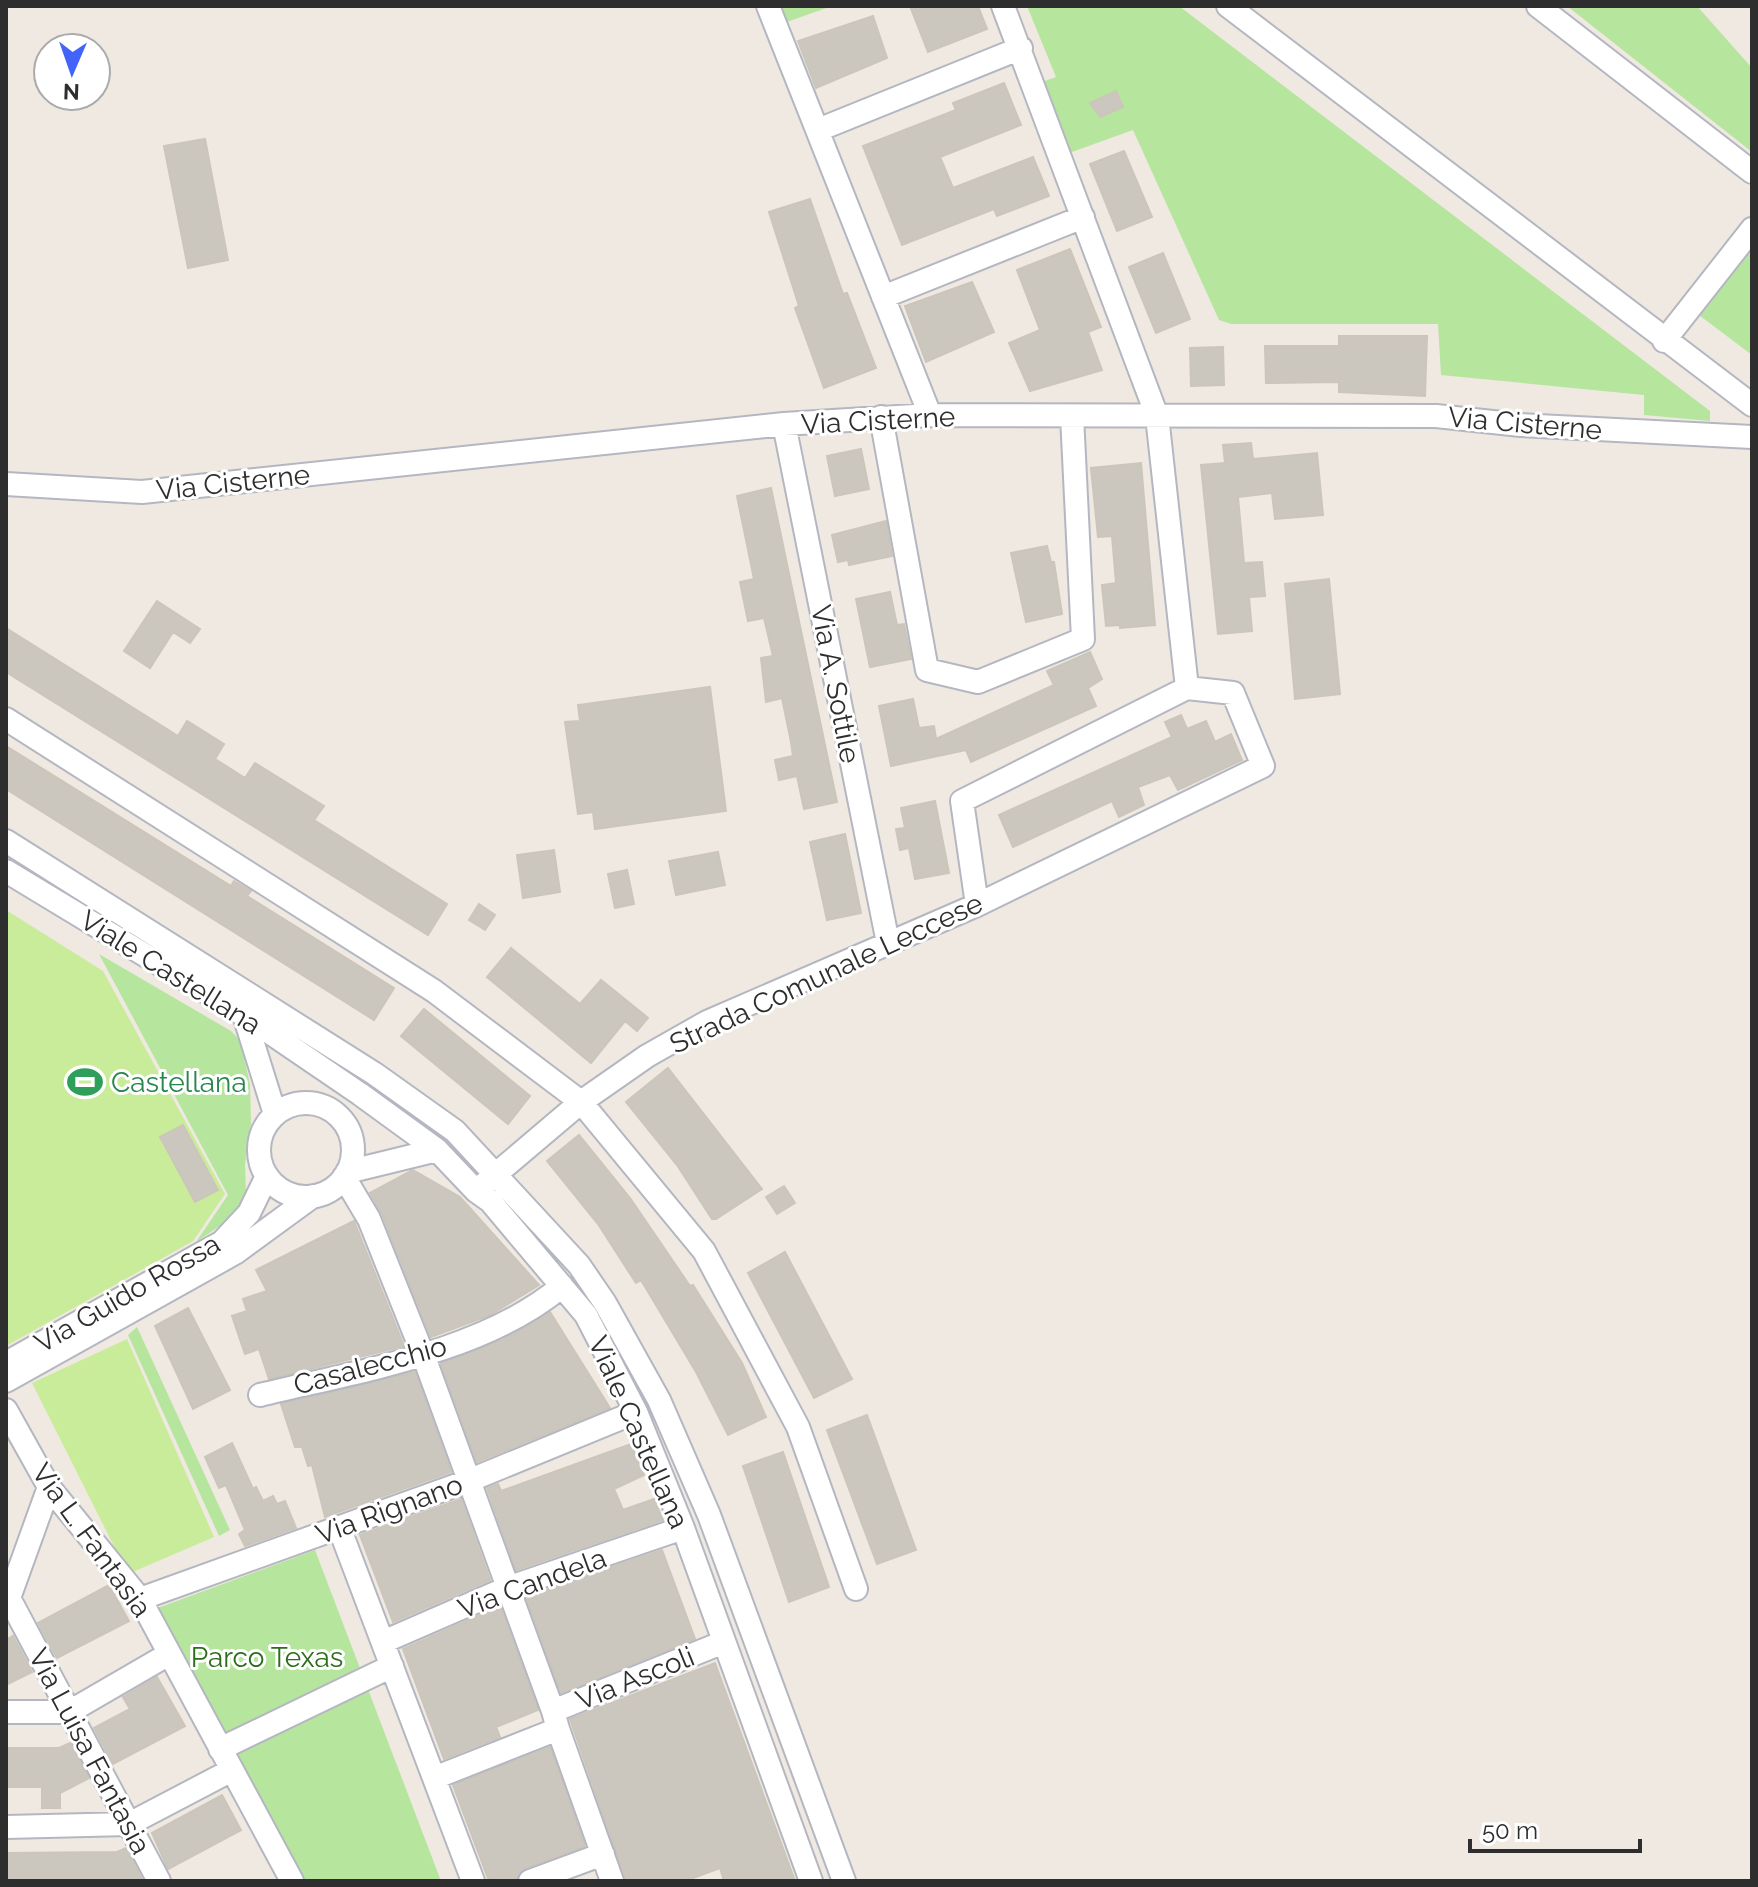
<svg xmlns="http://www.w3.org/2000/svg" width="1758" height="1887" font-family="Raleway,sans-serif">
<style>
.green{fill:#b6e59e}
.pitch{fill:#c9ec9a}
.building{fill:#cbc7bf;stroke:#cbc5ba;stroke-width:2}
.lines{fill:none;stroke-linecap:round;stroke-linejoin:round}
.minor-casing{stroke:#b4b7c1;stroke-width:26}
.minor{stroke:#fff;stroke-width:22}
.labels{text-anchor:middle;stroke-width:6;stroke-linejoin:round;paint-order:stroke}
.street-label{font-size:28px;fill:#2e2e2e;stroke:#fff}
.leisure-label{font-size:28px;fill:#27864d;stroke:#fff;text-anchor:start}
.park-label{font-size:28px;fill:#2c6e1b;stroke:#fff}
</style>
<rect width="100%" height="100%" fill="#efe9e1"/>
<path class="green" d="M 773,6 L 832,6 L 781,24 Z
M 1027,6 L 1179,6 L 1710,411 L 1710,421 L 1644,415 L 1644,395 L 1441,375 L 1438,324 L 1231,324 L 1219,320 L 1133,130 L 1069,153 L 1042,82 L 1056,77 Z
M 1567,6 L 1697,6 L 1752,68 L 1752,152 Z
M 1752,234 L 1752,355 L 1695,312 Z
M 99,954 L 231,1031 L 240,1040 L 250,1084 L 251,1124 L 245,1164 L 246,1193 L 233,1217 L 196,1242 L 228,1195 Z
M 137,1327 L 230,1530 L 219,1536 L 128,1335 Z
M 315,1550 L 441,1881 L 292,1881 L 147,1612 Z"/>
<path class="pitch" d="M 6,910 L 103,971 L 225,1194 L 193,1241 L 6,1346 Z
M 127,1339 L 214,1537 L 128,1574 L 32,1383 Z"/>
<path class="building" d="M 910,6 L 978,6 L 987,29 L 928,52 Z
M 873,16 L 887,58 L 816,88 L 798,41 Z
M 1004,83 L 1021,125 L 940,157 L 953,188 L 1033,157 L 1049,196 L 997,216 L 994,209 L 902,245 L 863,146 L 956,110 L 953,103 Z
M 1116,91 L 1123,107 L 1100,117 L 1090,103 Z
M 205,139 L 228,260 L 188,268 L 164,146 Z
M 1124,151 L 1152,217 L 1117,231 L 1090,164 Z
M 810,199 L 843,294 L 847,293 L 876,368 L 824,388 L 795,308 L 799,306 L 769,212 Z
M 1070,249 L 1101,327 L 1088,332 L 1102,370 L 1030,391 L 1009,343 L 1040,330 L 1017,270 Z
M 1163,253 L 1190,319 L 1156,333 L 1129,267 Z
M 972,282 L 994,332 L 926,362 L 905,306 Z
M 1339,336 L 1427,336 L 1425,396 L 1339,392 L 1339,382 L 1266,383 L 1265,346 L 1339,346 Z
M 1223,347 L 1224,385 L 1191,386 L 1190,348 Z
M 1251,443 L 1253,459 L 1317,453 L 1323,515 L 1275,519 L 1272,493 L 1238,497 L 1244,563 L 1262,562 L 1265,596 L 1249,597 L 1252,631 L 1218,634 L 1201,465 L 1225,463 L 1223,445 Z
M 861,449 L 869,489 L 835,496 L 827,456 Z
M 1141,463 L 1155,625 L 1120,628 L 1120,625 L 1106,626 L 1102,585 L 1116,583 L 1112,536 L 1098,537 L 1091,468 Z
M 771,488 L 837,802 L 804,809 L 797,776 L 779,780 L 775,760 L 793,756 L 791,742 L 782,698 L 766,702 L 761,658 L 773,656 L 764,618 L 748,621 L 740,582 L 754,579 L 737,496 Z
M 886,521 L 892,556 L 849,565 L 848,560 L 838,562 L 832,535 Z
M 1047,546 L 1051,562 L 1054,562 L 1062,614 L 1026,622 L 1011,553 Z
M 1329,579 L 1340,694 L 1295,699 L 1285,584 Z
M 890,592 L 897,625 L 904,624 L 911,659 L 870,667 L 856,599 Z
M 157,601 L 200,629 L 190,643 L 173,632 L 150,668 L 124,651 Z
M 6,628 L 178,736 L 187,721 L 224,744 L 215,759 L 245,778 L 255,763 L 324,806 L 314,820 L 447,904 L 428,935 L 6,672 Z
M 1090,652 L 1102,679 L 1088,688 L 1096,706 L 971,762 L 966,750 L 891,766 L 879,706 L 913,699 L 919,728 L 934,726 L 936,739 L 1054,685 L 1047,671 Z
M 710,687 L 726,811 L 595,829 L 593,812 L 578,814 L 565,722 L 580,721 L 578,705 Z
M 1181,715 L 1187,729 L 1206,721 L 1215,742 L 1231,734 L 1242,760 L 1178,790 L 1170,775 L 1138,787 L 1144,805 L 1119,817 L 1112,801 L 1013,847 L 999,815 L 1172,737 L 1165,722 Z
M 6,746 L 231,886 L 234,881 L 251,891 L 247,896 L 394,988 L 374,1020 L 6,789 Z
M 935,801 L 949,873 L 915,879 L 909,848 L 900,850 L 896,829 L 905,828 L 901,808 Z
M 845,834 L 861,913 L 827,920 L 810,842 Z
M 554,850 L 560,892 L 523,898 L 517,855 Z
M 718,852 L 725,885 L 676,895 L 669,861 Z
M 627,870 L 634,904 L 615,908 L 608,874 Z
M 479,904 L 495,915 L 485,930 L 469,920 Z
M 511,948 L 580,1004 L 601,980 L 648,1018 L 637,1031 L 625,1021 L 591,1063 L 487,977 Z
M 424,1009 L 530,1096 L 508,1124 L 401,1036 Z
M 668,1068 L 762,1189 L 716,1219 L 712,1219 L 677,1165 L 626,1102 Z
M 183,1125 L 218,1190 L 195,1202 L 160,1137 Z
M 579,1135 L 630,1198 L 690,1286 L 693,1285 L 742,1363 L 766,1417 L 728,1435 L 696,1372 L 641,1280 L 636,1283 L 598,1224 L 547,1161 Z
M 413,1170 L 460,1197 L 539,1285 L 490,1315 L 431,1337 L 382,1214 L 370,1193 Z
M 784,1186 L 795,1203 L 777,1214 L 766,1197 Z
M 354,1221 L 404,1346 L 269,1379 L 259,1349 L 245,1354 L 232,1316 L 247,1311 L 243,1299 L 267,1291 L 256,1270 Z
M 785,1252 L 852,1379 L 814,1398 L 748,1273 Z
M 188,1308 L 230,1390 L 193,1409 L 155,1326 Z
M 550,1312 L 610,1408 L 477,1462 L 441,1363 L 502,1340 Z
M 415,1372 L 451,1472 L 325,1517 L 312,1465 L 308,1466 L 302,1447 L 295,1447 L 281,1404 Z
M 867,1415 L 916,1550 L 877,1564 L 827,1430 Z
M 232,1443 L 253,1489 L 256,1487 L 263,1501 L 273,1496 L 277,1504 L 285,1501 L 296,1528 L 245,1546 L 239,1534 L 245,1530 L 226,1485 L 219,1488 L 205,1457 Z
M 631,1444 L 644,1475 L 614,1489 L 623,1510 L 654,1499 L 663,1520 L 516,1570 L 487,1488 L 498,1484 L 501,1491 Z
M 783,1452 L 829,1587 L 789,1602 L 743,1466 Z
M 461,1499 L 490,1580 L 393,1622 L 360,1535 Z
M 662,1550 L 695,1639 L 561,1693 L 526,1596 Z
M 109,1585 L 129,1621 L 57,1658 L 38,1623 Z
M 500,1606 L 538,1710 L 496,1727 L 500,1737 L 444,1759 L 403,1649 Z
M 13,1636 L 32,1672 L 6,1685 L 6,1640 Z
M 715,1663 L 795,1881 L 724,1881 L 720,1868 L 685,1881 L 626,1881 L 570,1719 Z
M 157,1677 L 185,1726 L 113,1764 L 94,1728 L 130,1709 L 123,1697 Z
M 70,1743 L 89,1778 L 60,1793 L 60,1808 L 42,1808 L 42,1787 L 6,1787 L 6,1748 L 59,1748 Z
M 550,1747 L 585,1846 L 525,1868 L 516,1881 L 489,1881 L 453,1785 Z
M 222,1795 L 241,1830 L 168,1869 L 152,1833 Z
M 126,1848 L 143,1881 L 6,1881 L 6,1853 L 117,1852 Z"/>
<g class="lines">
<g class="minor-casing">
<path id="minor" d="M 768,6 L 930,415
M 1228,6 L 1752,405
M 1538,6 L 1752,172
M 818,130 L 1021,48
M 883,297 L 1083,217
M 1664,341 L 1752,229
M 881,417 L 927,670 L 978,682 L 1083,639 L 1072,416
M 784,424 L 888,943
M 6,484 L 142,492 L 784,424 L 930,415 L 1436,416 L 1521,425 L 1752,437
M 6,719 L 434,991 L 581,1102 L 704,1251 L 798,1427 L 856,1589
M 6,841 L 375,1074 L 455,1131 L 579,1265 L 605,1303 L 659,1400 L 709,1515 L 844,1881
M 6,871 L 244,1015 L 360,1094 L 437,1150 L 476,1191 L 490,1201 L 586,1315 L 636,1412 L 683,1528 L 811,1881
M 977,905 L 962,801 L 1187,688
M 244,1015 L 275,1114
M259 1150a47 47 0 1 1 94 0a47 47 0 1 1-94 0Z
M 347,1172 L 437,1150
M 344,1177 L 369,1219 L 424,1357 L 553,1711
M 476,1191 L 581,1102 L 647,1056 L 707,1022 L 977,905 L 1263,766 L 1233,693 L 1187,688 L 1157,416 L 1003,6
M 6,1363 L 222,1242 L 249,1213 L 267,1176
M 6,1381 L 235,1253 L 313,1196
M 260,1395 C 358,1371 484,1352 562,1286
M 6,1410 L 49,1487 L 140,1599 L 292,1881
M 49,1487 L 9,1598 L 159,1881
M 339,1527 L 473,1881
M 140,1599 L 468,1481 L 636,1412
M 383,1642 L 507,1588 L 683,1528
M 6,1712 L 69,1712 L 169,1654
M 558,1729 L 612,1881
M 220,1749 L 392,1666
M 434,1778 L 558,1729 L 553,1711 L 724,1642
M 6,1827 L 129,1824 L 232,1770
M 530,1881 L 603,1854"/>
</g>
<use href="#minor" class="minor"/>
</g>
<defs>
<g id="stadium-bare" transform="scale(2.76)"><path d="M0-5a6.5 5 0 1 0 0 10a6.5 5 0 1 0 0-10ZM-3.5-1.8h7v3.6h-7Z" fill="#2e9e5b" stroke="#fff" stroke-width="2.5" paint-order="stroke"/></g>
</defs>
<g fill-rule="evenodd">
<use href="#stadium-bare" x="85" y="1082"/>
</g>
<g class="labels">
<g class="street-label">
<text transform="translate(878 420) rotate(-3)" y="10">Via Cisterne</text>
<text transform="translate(1525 423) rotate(5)" y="10">Via Cisterne</text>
<text transform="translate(233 482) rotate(-6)" y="10">Via Cisterne</text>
<text transform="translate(836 684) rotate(79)" y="10">Via A. Sottile</text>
<text transform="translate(171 972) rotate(32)" y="10">Viale Castellana</text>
<text transform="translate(826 973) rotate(-25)" y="10">Strada Comunale Leccese</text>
<text transform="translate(127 1293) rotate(-30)" y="10">Via Guido Rossa</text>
<text transform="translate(370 1365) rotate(-15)" y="10">Casalecchio</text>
<text transform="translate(639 1432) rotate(66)" y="10">Viale Castellana</text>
<text transform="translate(389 1509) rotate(-20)" y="10">Via Rignano</text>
<text transform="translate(92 1540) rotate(54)" y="10">Via L. Fantasia</text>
<text transform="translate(532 1583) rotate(-20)" y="10">Via Candela</text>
<text transform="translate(635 1678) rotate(-22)" y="10">Via Ascoli</text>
<text transform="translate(90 1751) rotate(62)" y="10">Via Luisa Fantasia</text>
</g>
<g class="leisure-label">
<text x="111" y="1092">Castellana</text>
</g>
<g class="park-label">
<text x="267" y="1667">Parco Texas</text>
</g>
</g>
<rect width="1758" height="1887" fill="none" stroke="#2e2e2e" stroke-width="16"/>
<g transform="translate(72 72) rotate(182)"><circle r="38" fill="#ffffff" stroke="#ababab" stroke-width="2"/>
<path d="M0-6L14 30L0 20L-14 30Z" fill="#4264fb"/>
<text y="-12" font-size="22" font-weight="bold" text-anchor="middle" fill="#2e2e2e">N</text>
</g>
<path d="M1470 1839v12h170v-12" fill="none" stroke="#2e2e2e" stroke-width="4"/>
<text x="1482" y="1839" font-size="24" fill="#2e2e2e" stroke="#ffffff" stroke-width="6" paint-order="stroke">50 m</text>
</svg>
